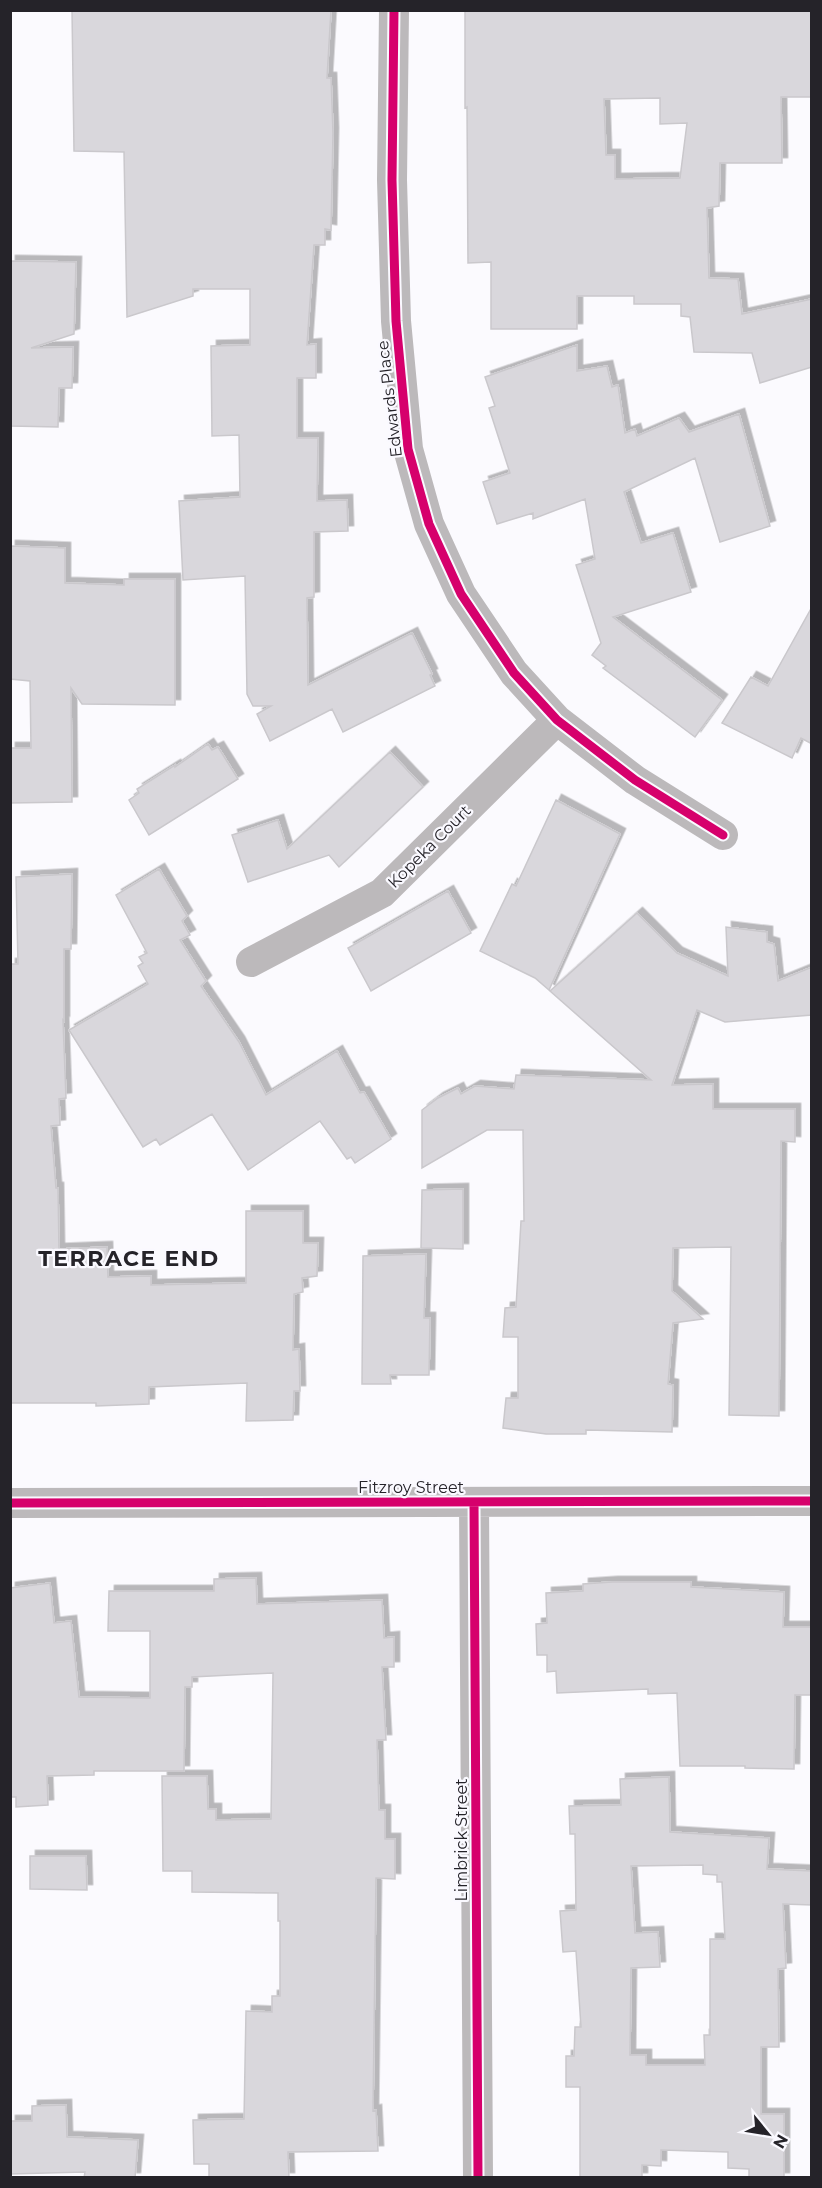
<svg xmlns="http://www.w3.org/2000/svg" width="822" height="2188" font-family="Montserrat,sans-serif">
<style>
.building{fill:#d9d7dc;stroke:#cac8cc;stroke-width:1.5;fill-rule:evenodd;filter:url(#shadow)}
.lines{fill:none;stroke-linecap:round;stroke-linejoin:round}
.street{stroke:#bcb9bb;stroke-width:30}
.cycleway-casing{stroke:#faf9ff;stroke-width:13}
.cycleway{stroke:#d6006c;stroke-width:9}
.labels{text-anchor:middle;stroke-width:4.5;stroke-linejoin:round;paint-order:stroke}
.street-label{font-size:16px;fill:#252329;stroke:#faf9ff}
.district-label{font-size:22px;font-weight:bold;letter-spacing:1.5px;fill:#252329;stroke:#faf9ff}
</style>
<defs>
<filter id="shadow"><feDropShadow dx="5.5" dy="-5.5" stdDeviation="0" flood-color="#0004"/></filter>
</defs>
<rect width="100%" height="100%" fill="#fbfafe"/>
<path class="building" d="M 72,10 L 331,10 L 327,78 L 331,78 L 333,133 L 331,230 L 325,229 L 325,245 L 314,245 L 307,345 L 316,344 L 316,378 L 297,378 L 297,438 L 318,438 L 317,501 L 347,500 L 348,531 L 314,532 L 314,597 L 307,598 L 308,685 L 412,633 L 432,674 L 430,675 L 435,686 L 343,732 L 332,709 L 270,741 L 257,714 L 271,706 L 253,706 L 247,694 L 245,576 L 183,580 L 179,501 L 240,497 L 239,435 L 212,436 L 211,346 L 250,345 L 250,289 L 193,289 L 193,296 L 127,317 L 124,152 L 74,151 Z
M 465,10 L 812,10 L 812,97 L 781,97 L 782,163 L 720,163 L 719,206 L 707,208 L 709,278 L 738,279 L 742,314 L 812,299 L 812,367 L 760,383 L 752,353 L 694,352 L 690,317 L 681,316 L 681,304 L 634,304 L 634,296 L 577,296 L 577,329 L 491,329 L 491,262 L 468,263 L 467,107 L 465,108 ZM 660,98 L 660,124 L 687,123 L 680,178 L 615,179 L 615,155 L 606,155 L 604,99 Z
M 10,261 L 76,262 L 74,334 L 31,348 L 73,347 L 72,388 L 59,388 L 58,427 L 10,426 Z
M 577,345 L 577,371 L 607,366 L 612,387 L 618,385 L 625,433 L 635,429 L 637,436 L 679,418 L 689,432 L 739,414 L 770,526 L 720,542 L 695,458 L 624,492 L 641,543 L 673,533 L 691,592 L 613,617 L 722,700 L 695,737 L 603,668 L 606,666 L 592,655 L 601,643 L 576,565 L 595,559 L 585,499 L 533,519 L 533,513 L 497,524 L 483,482 L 510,473 L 489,408 L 495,406 L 485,377 Z
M 10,546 L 65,548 L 65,583 L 124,585 L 124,579 L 175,579 L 175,705 L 82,704 L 71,688 L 72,802 L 10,803 L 10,748 L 31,748 L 30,681 L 10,679 Z
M 812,607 L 812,744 L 801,738 L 792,758 L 722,723 L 751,677 L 768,686 Z
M 208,744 L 212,750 L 218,747 L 238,779 L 149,835 L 129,800 L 139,793 L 137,789 L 175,765 L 175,767 Z
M 390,752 L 423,787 L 339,867 L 329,855 L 248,882 L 232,835 L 278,820 L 287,849 Z
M 556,800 L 620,834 L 549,990 L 535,978 L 480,951 L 512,884 L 516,886 Z
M 159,869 L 187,916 L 182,921 L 190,935 L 180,940 L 206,981 L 201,986 L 239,1042 L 266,1095 L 337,1051 L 360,1093 L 364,1092 L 391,1139 L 355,1163 L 351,1157 L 347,1159 L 320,1121 L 248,1170 L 212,1114 L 160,1145 L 156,1139 L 143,1147 L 69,1030 L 148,984 L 138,966 L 143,963 L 139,957 L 147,953 L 116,895 Z
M 72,874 L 71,949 L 64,949 L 64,1021 L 63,1020 L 66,1098 L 59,1099 L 60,1125 L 51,1126 L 56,1188 L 58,1188 L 59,1249 L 107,1247 L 108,1277 L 151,1276 L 151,1285 L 246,1283 L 246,1211 L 303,1211 L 303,1243 L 318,1243 L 317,1276 L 302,1278 L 303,1292 L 294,1294 L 293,1350 L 299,1349 L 300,1391 L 294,1391 L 293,1420 L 246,1421 L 247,1383 L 149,1387 L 149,1404 L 96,1406 L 96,1403 L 10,1403 L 10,964 L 18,964 L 16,877 Z
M 448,891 L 471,933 L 371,991 L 348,948 Z
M 637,913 L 677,953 L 728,976 L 726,927 L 767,932 L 767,942 L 774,944 L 778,981 L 812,967 L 812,1015 L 725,1022 L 697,1010 L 672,1085 L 713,1084 L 713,1109 L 795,1109 L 795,1142 L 781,1141 L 779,1416 L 729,1415 L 731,1247 L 673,1248 L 672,1291 L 703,1319 L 673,1323 L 668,1384 L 673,1385 L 672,1432 L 586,1430 L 586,1434 L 546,1434 L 503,1428 L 506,1398 L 518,1398 L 518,1337 L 503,1337 L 505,1308 L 516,1307 L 521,1221 L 524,1221 L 523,1130 L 487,1130 L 422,1168 L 422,1110 L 438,1098 L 458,1088 L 461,1094 L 475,1086 L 514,1089 L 516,1075 L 651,1080 L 550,991 Z
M 463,1189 L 463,1249 L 421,1248 L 422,1190 Z
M 426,1254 L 424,1318 L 430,1318 L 429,1375 L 390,1375 L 391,1384 L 362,1384 L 363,1256 Z
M 256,1578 L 257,1604 L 382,1600 L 384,1638 L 394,1637 L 394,1667 L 382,1667 L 386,1740 L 377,1740 L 379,1810 L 385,1810 L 385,1839 L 395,1839 L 395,1879 L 376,1878 L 373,2111 L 376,2110 L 378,2151 L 288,2152 L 289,2178 L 209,2178 L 209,2164 L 194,2164 L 193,2120 L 244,2119 L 246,2011 L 272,2012 L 272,1996 L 280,1996 L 280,1921 L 278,1921 L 278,1893 L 192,1892 L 192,1871 L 163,1871 L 162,1776 L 207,1776 L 208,1809 L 216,1809 L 216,1820 L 271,1819 L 273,1673 L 192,1677 L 192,1687 L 185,1687 L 184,1771 L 94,1771 L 94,1775 L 47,1776 L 48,1805 L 16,1807 L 16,1797 L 10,1797 L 10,1588 L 50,1583 L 54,1623 L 71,1621 L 79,1697 L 150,1698 L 150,1631 L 108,1631 L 109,1591 L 214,1591 L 214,1579 Z
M 612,1582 L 691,1582 L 691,1587 L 784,1592 L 783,1627 L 812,1627 L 812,1695 L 795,1695 L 794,1769 L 745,1768 L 745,1766 L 680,1766 L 677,1693 L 648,1694 L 648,1689 L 557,1693 L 556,1671 L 547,1672 L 547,1655 L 537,1655 L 536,1624 L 547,1623 L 546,1593 L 583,1591 L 583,1584 Z
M 669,1777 L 670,1832 L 769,1838 L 767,1869 L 812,1871 L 812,1905 L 783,1904 L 786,1968 L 778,1969 L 779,2047 L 761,2047 L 761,2114 L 784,2114 L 784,2178 L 749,2178 L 749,2169 L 728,2168 L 728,2152 L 661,2150 L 661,2166 L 642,2165 L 642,2178 L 580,2178 L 580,2087 L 566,2087 L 566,2056 L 574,2056 L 575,2027 L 581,2027 L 576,1951 L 563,1952 L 560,1911 L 576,1910 L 575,1834 L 570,1834 L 569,1806 L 621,1805 L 620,1779 ZM 703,1865 L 703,1874 L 717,1875 L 717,1882 L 722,1882 L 725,1939 L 710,1939 L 710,2035 L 704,2035 L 705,2065 L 646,2065 L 646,2055 L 630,2055 L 631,1968 L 660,1967 L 658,1932 L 635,1933 L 631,1866 Z
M 30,1856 L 86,1856 L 87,1890 L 30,1889 Z
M 66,2105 L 67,2137 L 138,2140 L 135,2178 L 84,2178 L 85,2172 L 10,2174 L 10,2121 L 32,2121 L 32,2106 Z"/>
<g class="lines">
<path class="street" d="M 394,10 L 392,180 L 396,321 L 408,449 L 429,524 L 461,594 L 514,673 L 557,720 L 635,780 L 723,835
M 251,962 L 382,893 L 557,720
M 474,1502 L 478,2178
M 10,1503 L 812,1501"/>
<g class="cycleway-casing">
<path id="cycleway" d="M 394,10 L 392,180 L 396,321 L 408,449 L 429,524 L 461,594 L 514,673 L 557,720 L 635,780 L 723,835
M 474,1502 L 478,2178
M 10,1503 L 812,1501"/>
</g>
<use href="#cycleway" class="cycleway"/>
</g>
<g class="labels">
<g class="street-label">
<text transform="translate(389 399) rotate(-97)" y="6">Edwards Place</text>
<text transform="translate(429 846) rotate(-45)" y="6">Kopeka Court</text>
<text x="411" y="1493">Fitzroy Street</text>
<text transform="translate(461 1840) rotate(-90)" y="6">Limbrick Street</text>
</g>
<g class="district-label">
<text x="129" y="1266">TERRACE END</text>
</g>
</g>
<rect width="822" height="2188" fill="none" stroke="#252329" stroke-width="24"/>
<g transform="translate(768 2134) rotate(120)" stroke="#faf9ff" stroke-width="4.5" paint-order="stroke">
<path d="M0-4.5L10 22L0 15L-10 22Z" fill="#252329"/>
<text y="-9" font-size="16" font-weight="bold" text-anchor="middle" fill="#252329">N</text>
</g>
</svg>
